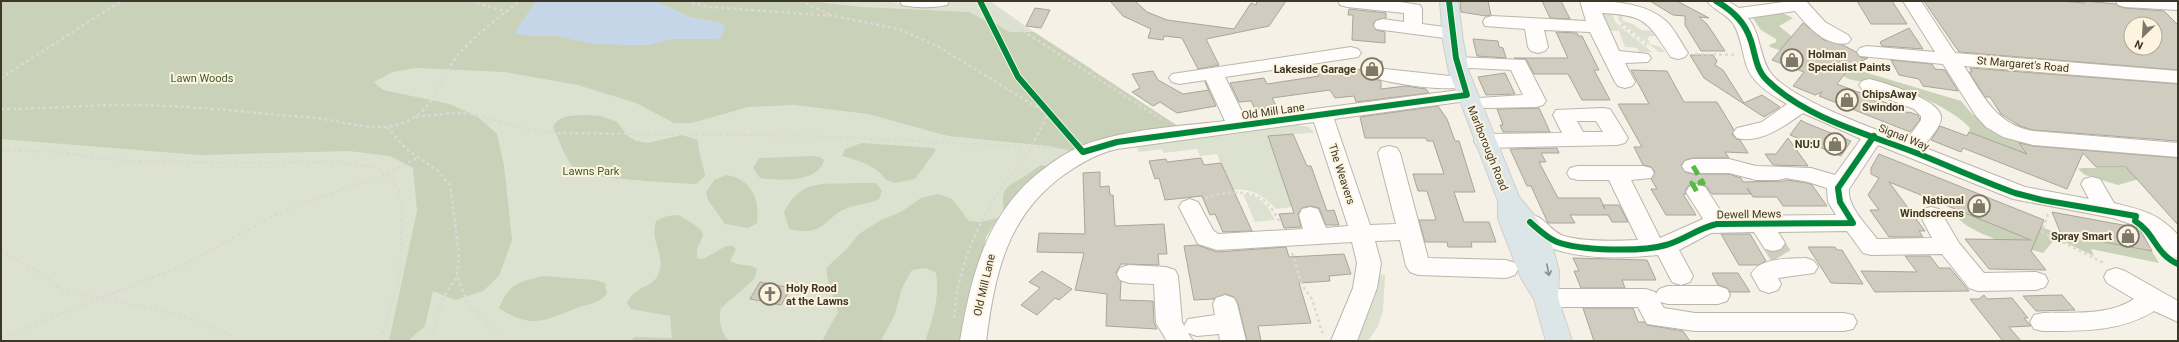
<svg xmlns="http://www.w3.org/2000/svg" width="2179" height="342" font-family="Roboto,sans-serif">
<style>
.green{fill:#dde2d0}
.forest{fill:#c9d1b9}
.water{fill:#c4d6e7}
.building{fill:#d1ccc0;stroke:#aaa59a;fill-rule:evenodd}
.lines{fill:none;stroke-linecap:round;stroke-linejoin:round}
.minor-tunnel{stroke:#d1ccc0;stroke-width:22;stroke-dasharray:22 11;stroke-linecap:butt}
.minor-casing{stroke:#bbb6ab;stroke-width:2}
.major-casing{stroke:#d1cec7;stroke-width:2}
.path{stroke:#dbd9d5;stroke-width:2.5;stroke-dasharray:3 3;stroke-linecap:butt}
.minor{fill:#fefdfb;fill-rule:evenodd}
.major{fill:#dce6e8;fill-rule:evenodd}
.quiet{stroke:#58b947;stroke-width:5;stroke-dasharray:10 5;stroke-linecap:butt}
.cycleway-casing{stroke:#fdf4df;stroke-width:8}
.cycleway{stroke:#00873e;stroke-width:6}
.oneway{stroke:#8c8e88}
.labels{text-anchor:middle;stroke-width:4;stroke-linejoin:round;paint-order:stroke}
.poi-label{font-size:11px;font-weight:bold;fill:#3d3729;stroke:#fdf4df;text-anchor:end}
.street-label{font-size:11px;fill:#3d3729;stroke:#fdf4df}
.park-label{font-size:11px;fill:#3f5827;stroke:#fdf4df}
</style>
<rect width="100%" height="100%" fill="#f6f1e6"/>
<path class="green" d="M 1,1 L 886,1 L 907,5 L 940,5 L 957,1 L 990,1 L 1034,32 L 1092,69 L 1137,135 L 1038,174 C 1018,190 998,214 986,237 L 965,341 L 1,341 Z
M 1612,12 L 1615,22 L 1652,52 L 1639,52 L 1637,48 L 1625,47 L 1619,31 L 1607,30 L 1602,15 Z
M 1617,13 L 1622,13 L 1623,21 L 1633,24 L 1641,30 L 1658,31 L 1655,36 L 1647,37 L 1650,44 L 1661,47 L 1665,52 L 1659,52 L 1619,21 Z
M 1296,125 L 1309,127 L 1314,133 L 1293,134 L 1292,207 L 1276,209 C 1264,196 1251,187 1232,190 L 1217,154 L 1200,156 L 1197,149 L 1163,153 L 1162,149 L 1139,152 L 1136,146 Z
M 1243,194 C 1260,195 1268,206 1275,220 L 1255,222 Z
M 1378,274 L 1385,275 L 1383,311 L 1377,328 L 1368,341 L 1354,341 Z"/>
<path class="forest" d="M 1,1 L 537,1 L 516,30 L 529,36 L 555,35 L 588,43 L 644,45 L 672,39 L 682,38 L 721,23 L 690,17 L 654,1 L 807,1 L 862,7 L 969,12 L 984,20 L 995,23 L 1009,32 L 1034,32 L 1181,128 L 1077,152 L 1048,146 L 948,136 L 868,114 L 794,105 L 748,107 L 692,123 L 674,123 L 636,103 L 578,85 L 504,72 L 416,68 L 393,72 L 374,82 L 383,90 L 450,104 L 478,117 L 497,134 L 504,165 L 512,240 L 499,276 L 483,291 L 455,300 L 433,291 L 425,326 L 408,341 L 389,341 L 417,211 L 413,168 L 390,156 L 349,151 L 200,155 L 1,139 Z
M 1782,13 L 1793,18 L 1779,26 L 1794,38 L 1854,69 L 1961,101 L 1973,115 L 1983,116 L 2038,145 L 2039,147 L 2063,168 L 1969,132 L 1970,128 C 1957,112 1908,89 1888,84 C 1875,81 1862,83 1849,79 L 1843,76 L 1846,71 L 1770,47 L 1769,45 L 1776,42 L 1776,39 L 1761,30 L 1752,17 Z
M 586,115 L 601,116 L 617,122 L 628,136 L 636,141 L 648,143 L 682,135 L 698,140 C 698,154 703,162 705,176 L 696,184 C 682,184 584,177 578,172 C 565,161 560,141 553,127 C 559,114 574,116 586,115 Z
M 862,143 L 933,148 L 936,150 L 915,179 L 895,183 L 886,180 C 876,165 859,161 842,156 L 845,149 Z
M 812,156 L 820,157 L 824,160 C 819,183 778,181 760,178 L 753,168 L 759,158 Z
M 1041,165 L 1050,167 L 1027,183 L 1004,211 C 1000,190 1005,187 1022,178 C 1029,174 1034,169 1041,165 Z
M 2082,168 L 2178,168 L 2118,185 L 2085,175 L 2078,169 Z
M 726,175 C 752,179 760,199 757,223 L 748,228 L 725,224 L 708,200 L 706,192 L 714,180 Z
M 855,183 L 876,183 L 882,191 L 879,199 C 869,204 860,204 850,207 C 823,216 827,238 789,229 L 784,212 C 802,178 821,185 855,183 Z
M 938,194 L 952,199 L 969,221 L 981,222 L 998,218 L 986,237 L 965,341 L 925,341 C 933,319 940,296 936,273 L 926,268 L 912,270 L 902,288 L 895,314 L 881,341 L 822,341 L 838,312 C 835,296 825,283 827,267 L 847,249 L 859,234 L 881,220 L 901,212 L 921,198 Z
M 1958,210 L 2035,241 L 2041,227 L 2061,234 L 2152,251 L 2159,263 L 2091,249 L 2094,256 L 2056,238 L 2043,253 C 2019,246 1973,236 1957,217 Z
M 679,215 L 695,225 L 702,231 L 703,236 L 697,249 L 697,258 L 703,259 L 726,246 L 733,246 L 736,249 L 730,261 C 738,266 751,264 757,269 L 755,278 L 750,283 L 721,308 C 718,319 721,333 729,341 L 629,341 L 635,337 L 672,338 L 670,316 L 631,309 L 627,303 C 636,285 652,288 658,275 C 667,255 649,242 656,221 L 667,216 Z
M 543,276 L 595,280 L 605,283 L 607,294 C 599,303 589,304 577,308 C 545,320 532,330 499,308 C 509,283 519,282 543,276 Z"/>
<path class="water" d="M 537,1 L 654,1 L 690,17 L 721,23 L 725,26 L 721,38 L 717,39 L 672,39 L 650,45 L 619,45 L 588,43 L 555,35 L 529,36 L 516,34 L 516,30 Z"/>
<path class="building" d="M 1110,1 L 1135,1 L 1147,12 L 1167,20 L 1234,29 L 1251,3 L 1256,5 L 1257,1 L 1286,1 L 1269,26 L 1206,39 L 1219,65 L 1198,69 L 1182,38 L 1164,36 L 1163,40 L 1148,38 L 1151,29 L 1123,16 Z
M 1460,1 L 1488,1 L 1491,15 L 1486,16 L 1461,12 Z
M 1542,1 L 1561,1 L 1570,19 L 1550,18 Z
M 1650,1 L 1677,1 L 1709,18 L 1699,17 L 1707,24 L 1725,51 L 1701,51 L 1685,25 L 1685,16 L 1673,15 Z
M 1857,1 L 1892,1 L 1907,24 L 1871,24 Z
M 1924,1 L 2059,1 L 2085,3 L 2084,1 L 2116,4 L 2118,6 L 2125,8 L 2164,11 L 2178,25 L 2178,70 L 1959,52 ZM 2131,24 L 2155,24 L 2155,48 L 2131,48 Z
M 1035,8 L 1050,10 L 1041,28 L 1026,26 Z
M 1349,9 L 1386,13 L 1386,18 L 1376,20 L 1373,24 L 1376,30 L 1385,32 L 1385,43 L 1352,40 L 1353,15 L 1348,15 Z
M 1803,23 L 1824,40 L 1843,45 L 1856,52 L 1860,57 L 1868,58 L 1851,66 L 1837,84 L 1905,110 L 1907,113 L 1909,112 L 1918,115 L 1920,120 L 1910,132 L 1819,96 L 1822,92 L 1815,95 L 1793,86 L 1804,72 L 1772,60 Z
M 1909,28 L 1923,49 L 1882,46 L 1880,42 Z
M 1556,32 L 1577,33 L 1578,36 L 1582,36 L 1599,70 L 1594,70 L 1610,100 L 1582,100 L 1568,74 L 1534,74 L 1526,59 L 1514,58 L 1568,58 Z
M 1473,39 L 1498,41 L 1499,47 L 1503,48 L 1506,58 L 1477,56 Z
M 1690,55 L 1713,55 L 1717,61 L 1715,65 L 1723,70 L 1744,103 L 1762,95 L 1780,107 L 1764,117 L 1704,78 Z
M 1891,60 L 1932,64 L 1935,69 L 1945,70 L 1958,91 L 1923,86 L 1919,79 L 1899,75 Z
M 1382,61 L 1382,68 L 1377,70 L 1374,75 L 1377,80 L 1381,81 L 1381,89 L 1406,86 L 1426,89 L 1429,93 L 1356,102 L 1354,96 L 1335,98 L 1330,90 L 1272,98 L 1277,107 L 1255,109 L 1251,101 L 1239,102 L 1230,83 L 1264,78 L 1267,84 L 1319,76 L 1316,71 L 1340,67 L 1343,72 L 1363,69 L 1363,64 Z
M 1970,68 L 2178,84 L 2178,141 L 2033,130 L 2020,126 L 2001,114 L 1990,97 L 1985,97 L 1969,72 L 1972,72 Z
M 1631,70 L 1667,71 L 1684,102 L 1717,102 L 1734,130 L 1732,134 L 1736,139 L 1740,140 L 1748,153 L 1725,152 L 1729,158 L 1693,158 L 1685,160 L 1681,165 L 1685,172 L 1693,174 L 1729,174 L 1741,178 L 1743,182 L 1784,181 L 1786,180 L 1808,183 L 1812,185 L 1827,206 L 1783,206 L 1777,197 L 1753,197 L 1747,188 L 1751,194 L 1712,194 L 1706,186 L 1696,183 L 1688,186 L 1685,191 L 1686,194 L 1683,194 L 1696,215 L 1666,215 L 1651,189 L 1657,189 L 1651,179 L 1655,172 L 1651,167 L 1643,165 L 1634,147 L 1642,147 L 1618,104 L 1649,104 Z
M 1153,71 L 1158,80 L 1183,94 L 1209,90 L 1205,82 L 1216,106 L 1177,113 L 1160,102 L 1153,106 L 1132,92 L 1140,88 L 1132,74 Z
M 1505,73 L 1515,94 L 1486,95 L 1478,77 Z
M 1438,106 L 1447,119 L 1455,141 L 1459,141 L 1475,192 L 1454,192 L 1464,222 L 1489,222 L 1496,242 L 1471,242 L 1472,247 L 1448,247 L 1447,242 L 1425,242 L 1419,220 L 1436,220 L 1427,191 L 1418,191 L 1413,174 L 1444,174 L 1433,141 L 1427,141 L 1426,138 L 1365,138 L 1360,117 Z
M 1539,108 L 1550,132 L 1503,132 L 1500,125 L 1503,125 L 1497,109 Z
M 1801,120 L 1806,123 L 1851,141 L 1841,156 L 1790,135 Z
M 1940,126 L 1967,136 L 1969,132 L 2027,154 L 2019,143 L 2033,146 L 2178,158 L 2178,225 L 2126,167 L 2096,167 L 2083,153 L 2067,189 L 1963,148 L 1961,152 L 1931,140 Z
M 1293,134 L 1307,166 L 1311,166 L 1327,211 L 1334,210 L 1339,225 L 1326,225 L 1319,208 L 1310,206 L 1302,208 L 1298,214 L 1301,227 L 1284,228 L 1279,214 L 1294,213 L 1268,136 Z
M 1788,138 L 1808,166 L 1773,165 L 1765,154 L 1776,154 Z
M 1557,148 L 1559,153 L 1541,153 L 1546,162 L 1539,162 L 1558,198 L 1600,198 L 1605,209 L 1603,205 L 1619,205 L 1628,222 L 1612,222 L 1608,215 L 1570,215 L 1575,223 L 1548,223 L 1531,186 L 1527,186 L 1510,149 Z
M 1879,154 L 2044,220 L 2031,251 L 2046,270 L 1989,269 L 1965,239 L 2031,240 L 1889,182 L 1925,231 L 1919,231 L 1923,237 L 1889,237 L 1870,210 L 1879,210 L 1868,195 L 1879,178 L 1871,174 L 1871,168 Z
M 1201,158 L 1204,165 L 1221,163 L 1252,231 L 1223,232 L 1215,214 L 1210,215 L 1202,196 L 1165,200 L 1159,178 L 1155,179 L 1149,161 L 1166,159 L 1167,162 Z
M 1100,172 L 1100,187 L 1109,186 L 1110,195 L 1113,195 L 1115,226 L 1164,224 L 1167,254 L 1158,254 L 1159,265 L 1121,264 L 1116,273 L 1121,282 L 1120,300 L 1153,301 L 1154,323 L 1157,329 L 1106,326 L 1107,294 L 1075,290 L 1084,253 L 1037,252 L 1039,233 L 1085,234 L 1083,173 Z
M 2052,212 L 2139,228 L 2152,251 L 2061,234 Z
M 1721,234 L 1750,234 L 1766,261 L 1759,265 L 1739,265 Z
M 1197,245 L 1217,252 L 1286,247 L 1289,257 L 1344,254 L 1351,274 L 1329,276 L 1330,281 L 1299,283 L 1311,323 L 1258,326 L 1261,341 L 1247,341 L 1238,304 L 1234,297 L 1225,294 L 1214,299 L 1194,300 L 1184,246 Z
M 1808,247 L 1835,247 L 1837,250 L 1842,250 L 1863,284 L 1831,283 Z
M 1905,256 L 1930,256 L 1939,268 L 1950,268 L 1969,291 L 1875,292 L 1861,271 L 1917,272 Z
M 1573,258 L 1647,260 L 1656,280 L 1622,280 L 1625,288 L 1581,288 L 1574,271 L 1579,271 Z
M 1042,271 L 1072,289 L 1059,300 L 1055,298 L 1037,315 L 1021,305 L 1040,288 L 1029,282 Z
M 1712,273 L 1738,273 L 1750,292 L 1730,292 L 1727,288 L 1718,285 Z
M 760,282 L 791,288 L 781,305 L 750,299 Z
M 1984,295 L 1987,299 L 2012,298 L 2028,318 L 2024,318 L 2031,326 L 2009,327 L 2021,341 L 2003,341 L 1970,299 L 1979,299 Z
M 2062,295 L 2075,310 L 2036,311 L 2023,296 Z
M 1583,308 L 1633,308 L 1638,322 L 1644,322 L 1647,325 L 1683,331 L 1690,341 L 1594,341 Z"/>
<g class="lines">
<path class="minor-tunnel" d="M 1773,243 L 1781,256"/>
<g class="minor-casing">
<path id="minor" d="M 900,1 L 949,1 L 947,5 C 933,8 916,8 902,5 Z
M 1338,1 L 1393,1 L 1420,5 L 1422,9 L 1422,24 L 1459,29 L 1462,33 L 1459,37 L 1452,39 L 1376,29 L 1374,25 L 1376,21 L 1383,19 L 1404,22 L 1404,13 L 1347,7 L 1340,5 Z
M 1580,1 C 1608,1 1645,1 1667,22 C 1676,31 1681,43 1688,53 L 1685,57 L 1678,59 L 1671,57 C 1648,23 1647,15 1602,13 L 1619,51 L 1648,54 L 1651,58 L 1648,62 L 1625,63 L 1635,82 L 1632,86 L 1625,88 L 1618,86 L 1615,82 L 1590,32 L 1544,30 L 1548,47 L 1545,51 L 1538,53 L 1531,51 L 1528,47 L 1525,29 L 1485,26 L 1483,22 L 1485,18 L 1492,16 L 1586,21 Z
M 1707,1 L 1728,1 L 1739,8 L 1791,1 L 1806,1 L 1825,22 L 1848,35 L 1851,39 L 1848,43 C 1827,48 1807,26 1795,11 L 1748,18 C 1761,34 1759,56 1770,72 C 1789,99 1873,128 1906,141 L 1921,120 L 1921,116 L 1914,109 L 1862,89 L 1859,85 L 1862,81 L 1869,79 C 1883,82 1945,101 1941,119 C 1940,128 1928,140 1923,147 L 2025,187 L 2089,199 L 2081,184 L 2084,179 L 2092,177 L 2100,179 L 2114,203 C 2142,210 2158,213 2178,235 L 2178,258 L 2170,256 L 2152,236 L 2140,227 L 2113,218 L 2013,199 L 1878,145 L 1849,189 C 1847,207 1867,225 1877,239 L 1932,238 L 1920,215 L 1923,209 L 1931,207 L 1939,209 L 1959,243 L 1984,273 L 2036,272 L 2045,275 L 2048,281 L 2045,287 L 2036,290 L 1978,291 L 1969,288 L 1942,254 L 1871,255 L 1863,253 L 1847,231 L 1778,232 L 1785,243 L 1781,249 L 1773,251 L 1765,249 L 1754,232 L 1711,233 L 1679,250 L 1693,276 L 1690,282 L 1681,285 L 1672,282 L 1658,255 C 1616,259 1543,263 1518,222 L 1522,216 C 1543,210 1547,230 1564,236 C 1584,242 1617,241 1638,240 L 1609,180 L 1578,180 L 1570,178 L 1567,173 L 1570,168 L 1578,166 L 1643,166 L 1651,168 L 1654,173 L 1651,178 L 1631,180 L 1660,238 L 1703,219 L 1686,192 L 1689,187 L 1697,184 L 1705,187 L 1724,216 L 1836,215 L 1828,202 L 1827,188 L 1808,182 L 1786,178 L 1778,180 L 1756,180 L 1729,173 L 1693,173 L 1685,171 L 1682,166 L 1685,161 L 1693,159 L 1729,159 L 1756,166 L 1811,168 L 1835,175 L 1861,139 L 1803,113 C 1784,126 1761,144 1737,138 L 1733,133 L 1737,128 L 1762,122 L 1787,104 C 1772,95 1751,83 1746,64 C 1742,51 1741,37 1734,25 C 1728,14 1714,11 1707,1 Z
M 1903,1 L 1921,1 L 1955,53 L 2178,71 L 2178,83 L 1964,66 C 1983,95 1995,124 2033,131 L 2178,143 L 2178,157 L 2033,145 L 2003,137 L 1986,127 L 1976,116 L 1943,64 L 1860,56 L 1857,52 L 1860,48 L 1867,46 L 1935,52 Z
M 2116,1 L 2178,1 L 2178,10 L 2125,7 L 2118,5 Z
M 1351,47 L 1358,49 L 1361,53 L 1358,57 L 1225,77 L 1245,118 L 1467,89 L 1474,91 L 1477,95 L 1474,99 L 1467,101 L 1334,119 L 1370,225 L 1396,224 L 1378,153 L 1381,148 L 1389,146 L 1397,148 L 1400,153 L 1428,258 L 1506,260 L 1515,263 L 1518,269 L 1515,275 L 1506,278 L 1418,275 L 1410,272 L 1406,266 L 1400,240 L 1375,241 L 1381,263 L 1377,288 L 1357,341 L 1331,341 L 1353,288 L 1357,263 L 1352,242 L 1217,250 L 1198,244 L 1179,207 L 1182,202 L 1190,199 L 1198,202 L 1213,230 L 1218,234 L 1303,229 L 1299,215 L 1302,209 L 1310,207 L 1318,209 L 1326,228 L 1348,226 L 1314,122 L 1117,149 C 1098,153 1081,163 1065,174 C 1006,216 995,274 986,341 L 960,341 C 971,277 985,218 1036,175 C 1055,159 1076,146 1099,140 C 1139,128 1184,126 1225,121 L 1206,80 L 1179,84 L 1172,82 L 1169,78 L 1172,74 Z
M 1457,57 L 1525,60 L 1546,101 L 1543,105 L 1536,107 L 1486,108 L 1479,106 L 1476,102 L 1479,98 L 1523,95 L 1511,70 L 1450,67 L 1447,63 L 1450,59 Z
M 1385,69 L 1469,78 L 1472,82 L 1469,86 C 1447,92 1401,85 1378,79 L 1375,75 L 1378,71 Z
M 1603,108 L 1610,109 L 1628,138 L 1625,143 L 1617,145 L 1485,148 L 1477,146 L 1474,141 L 1477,136 L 1485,134 L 1562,133 L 1553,115 L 1556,110 ZM 1577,121 L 1596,121 L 1603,132 L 1583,132 Z
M 1806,258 L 1814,261 L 1818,267 L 1814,273 L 1778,278 L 1781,284 L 1778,290 L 1769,293 L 1760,290 L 1751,274 C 1761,257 1788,259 1806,258 Z
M 1129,265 L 1166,267 L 1175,270 L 1178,276 L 1182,322 L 1187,331 L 1184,326 L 1188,319 L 1215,315 L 1213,304 L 1216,298 L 1225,295 L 1234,298 L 1237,304 L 1246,341 L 1220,341 L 1219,334 L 1197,336 L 1188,333 L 1193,341 L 1167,341 L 1156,323 L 1154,284 L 1129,283 L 1120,280 L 1117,274 L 1120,268 Z
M 2116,268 L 2125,271 L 2178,301 L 2178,322 L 2154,311 C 2121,332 2081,331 2043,331 L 2034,329 L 2030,322 L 2034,315 L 2043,313 C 2073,312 2108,316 2134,299 L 2107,283 L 2104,277 L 2107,271 Z
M 1668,286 L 1718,286 L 1727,289 L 1730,295 L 1727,301 L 1718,304 L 1668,304 L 1660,302 L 1664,308 L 1695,313 L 1844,313 L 1853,315 L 1857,322 L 1853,329 L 1844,331 L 1695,331 L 1647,324 L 1638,307 L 1546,307 L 1537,304 L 1534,298 L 1537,292 L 1546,289 L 1646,289 L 1655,292 L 1656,294 L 1659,289 Z"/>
</g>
<g class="major-casing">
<path id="major" d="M 1440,1 L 1458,1 L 1463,41 L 1469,72 L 1519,197 L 1535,216 L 1552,245 L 1559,271 L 1558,298 L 1572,341 L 1546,341 L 1534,299 L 1521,278 L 1498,219 L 1498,201 L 1449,72 L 1443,41 Z"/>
</g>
<path class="path" d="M 471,1 L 507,12
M 686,1 L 710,7 L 834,16 L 899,29 L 939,47 L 1048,114 C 1040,130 1032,147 1022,162 C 1018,169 1011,174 1006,181 C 978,222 957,267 954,318
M 800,1 L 829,14
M 982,5 L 1161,119
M 1621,24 L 1647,45
M 1695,54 L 1734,55
M 1,78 L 121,1
M 1,109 C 43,109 86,105 128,105 C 190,105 253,113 315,118 C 347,121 383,137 413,118 C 438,103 442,72 460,53 C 476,34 500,17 519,1
M 416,117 L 450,113 L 474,114 L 517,127 L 558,133 L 813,136 L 1057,148
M 387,127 L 406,149 L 437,170 L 450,185 L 459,254 L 457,276 L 468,303 L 504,341
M 1,150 L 57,152 L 127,161 L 225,163 L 340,162 L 374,167 L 391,177 L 398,190 L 402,208 L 400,275 L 380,341
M 1206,199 L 1208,196 C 1241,191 1262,187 1279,221
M 2048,214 L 2042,232 L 2104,263
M 1,251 L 43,274 L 61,290 L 154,309 L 200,321 L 241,341
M 1292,253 L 1302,285 L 1312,299 L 1322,332 L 1325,334
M 1,338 L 184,265 L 279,213 L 385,174 L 417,158
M 430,341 L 443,298 L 457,276"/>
<use href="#minor" class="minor"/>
<use href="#major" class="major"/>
<path class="quiet" d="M 1693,166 L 1703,183 L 1692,183 L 1697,192"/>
<g class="cycleway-casing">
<path id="cycleway" d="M 980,1 L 1018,77 L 1083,152 L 1117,142 L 1467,95 L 1456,58 L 1449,1
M 1716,1 C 1733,11 1745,22 1751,41 C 1756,57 1756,71 1769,82 C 1807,119 1871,135 1919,154 C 1951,167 1982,181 2015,193 L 2042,200 L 2136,216 L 2135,221 C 2155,233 2155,254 2178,264
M 1530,222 C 1538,229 1547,238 1557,242 C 1581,251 1642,252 1666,245 C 1684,240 1698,228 1717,224 L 1853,223 L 1840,202 L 1838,188 L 1874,136"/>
</g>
<use href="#cycleway" class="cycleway"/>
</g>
<defs><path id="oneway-shaft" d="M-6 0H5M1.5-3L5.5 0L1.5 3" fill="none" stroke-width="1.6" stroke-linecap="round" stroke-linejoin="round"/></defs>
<use class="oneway" href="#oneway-shaft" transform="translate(1548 270) rotate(79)"/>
<defs>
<g id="shop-ring" transform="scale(1.15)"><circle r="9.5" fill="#fdf4df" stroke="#7e786b" stroke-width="1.5"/><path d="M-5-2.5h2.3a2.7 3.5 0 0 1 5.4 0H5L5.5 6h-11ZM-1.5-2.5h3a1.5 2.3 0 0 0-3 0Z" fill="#7e786b"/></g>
<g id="church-ring" transform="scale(1.15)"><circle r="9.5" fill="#fdf4df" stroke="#7e786b" stroke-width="1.5"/><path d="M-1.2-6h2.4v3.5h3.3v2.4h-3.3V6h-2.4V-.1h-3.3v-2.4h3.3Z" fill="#7e786b"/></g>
</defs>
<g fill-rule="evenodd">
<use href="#shop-ring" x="1792" y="60"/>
<use href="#shop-ring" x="1372" y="69"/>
<use href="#shop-ring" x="1847" y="100"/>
<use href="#shop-ring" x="1835" y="144"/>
<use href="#shop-ring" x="1979" y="206"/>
<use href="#shop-ring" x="2128" y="236"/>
<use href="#church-ring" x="770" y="294"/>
</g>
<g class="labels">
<g class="poi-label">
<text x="1808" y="58" text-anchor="start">Holman<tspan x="1808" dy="13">Specialist Paints</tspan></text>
<text x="1356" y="73">Lakeside Garage</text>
<text x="1862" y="98" text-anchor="start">ChipsAway<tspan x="1862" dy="13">Swindon</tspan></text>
<text x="1820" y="148">NU:U</text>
<text x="1964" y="204">National<tspan x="1964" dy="13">Windscreens</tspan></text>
<text x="2112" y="240">Spray Smart</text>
<text x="786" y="292" text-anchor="start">Holy Rood<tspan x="786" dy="13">at the Lawns</tspan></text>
</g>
<g class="street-label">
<text transform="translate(2023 64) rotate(5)" y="4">St Margaret's Road</text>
<text transform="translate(1273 111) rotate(-8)" y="4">Old Mill Lane</text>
<text transform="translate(1904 137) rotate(22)" y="4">Signal Way</text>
<text transform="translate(1488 148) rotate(68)" y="4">Marlborough Road</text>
<text transform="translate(1342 174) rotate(72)" y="4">The Weavers</text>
<text transform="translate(1749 214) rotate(-1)" y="4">Dewell Mews</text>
<text transform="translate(984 285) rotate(-77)" y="4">Old Mill Lane</text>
</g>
<g class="park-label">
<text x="202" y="82">Lawn Woods</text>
<text x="591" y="175">Lawns Park</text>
</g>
</g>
<rect width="2179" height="342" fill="none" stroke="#3d3729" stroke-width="4"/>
<g transform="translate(2143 36) rotate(205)"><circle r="19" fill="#fdf4df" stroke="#b0a896"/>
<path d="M0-3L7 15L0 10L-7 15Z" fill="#7e786b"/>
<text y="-6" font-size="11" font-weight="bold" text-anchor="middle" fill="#3d3729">N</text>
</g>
</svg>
